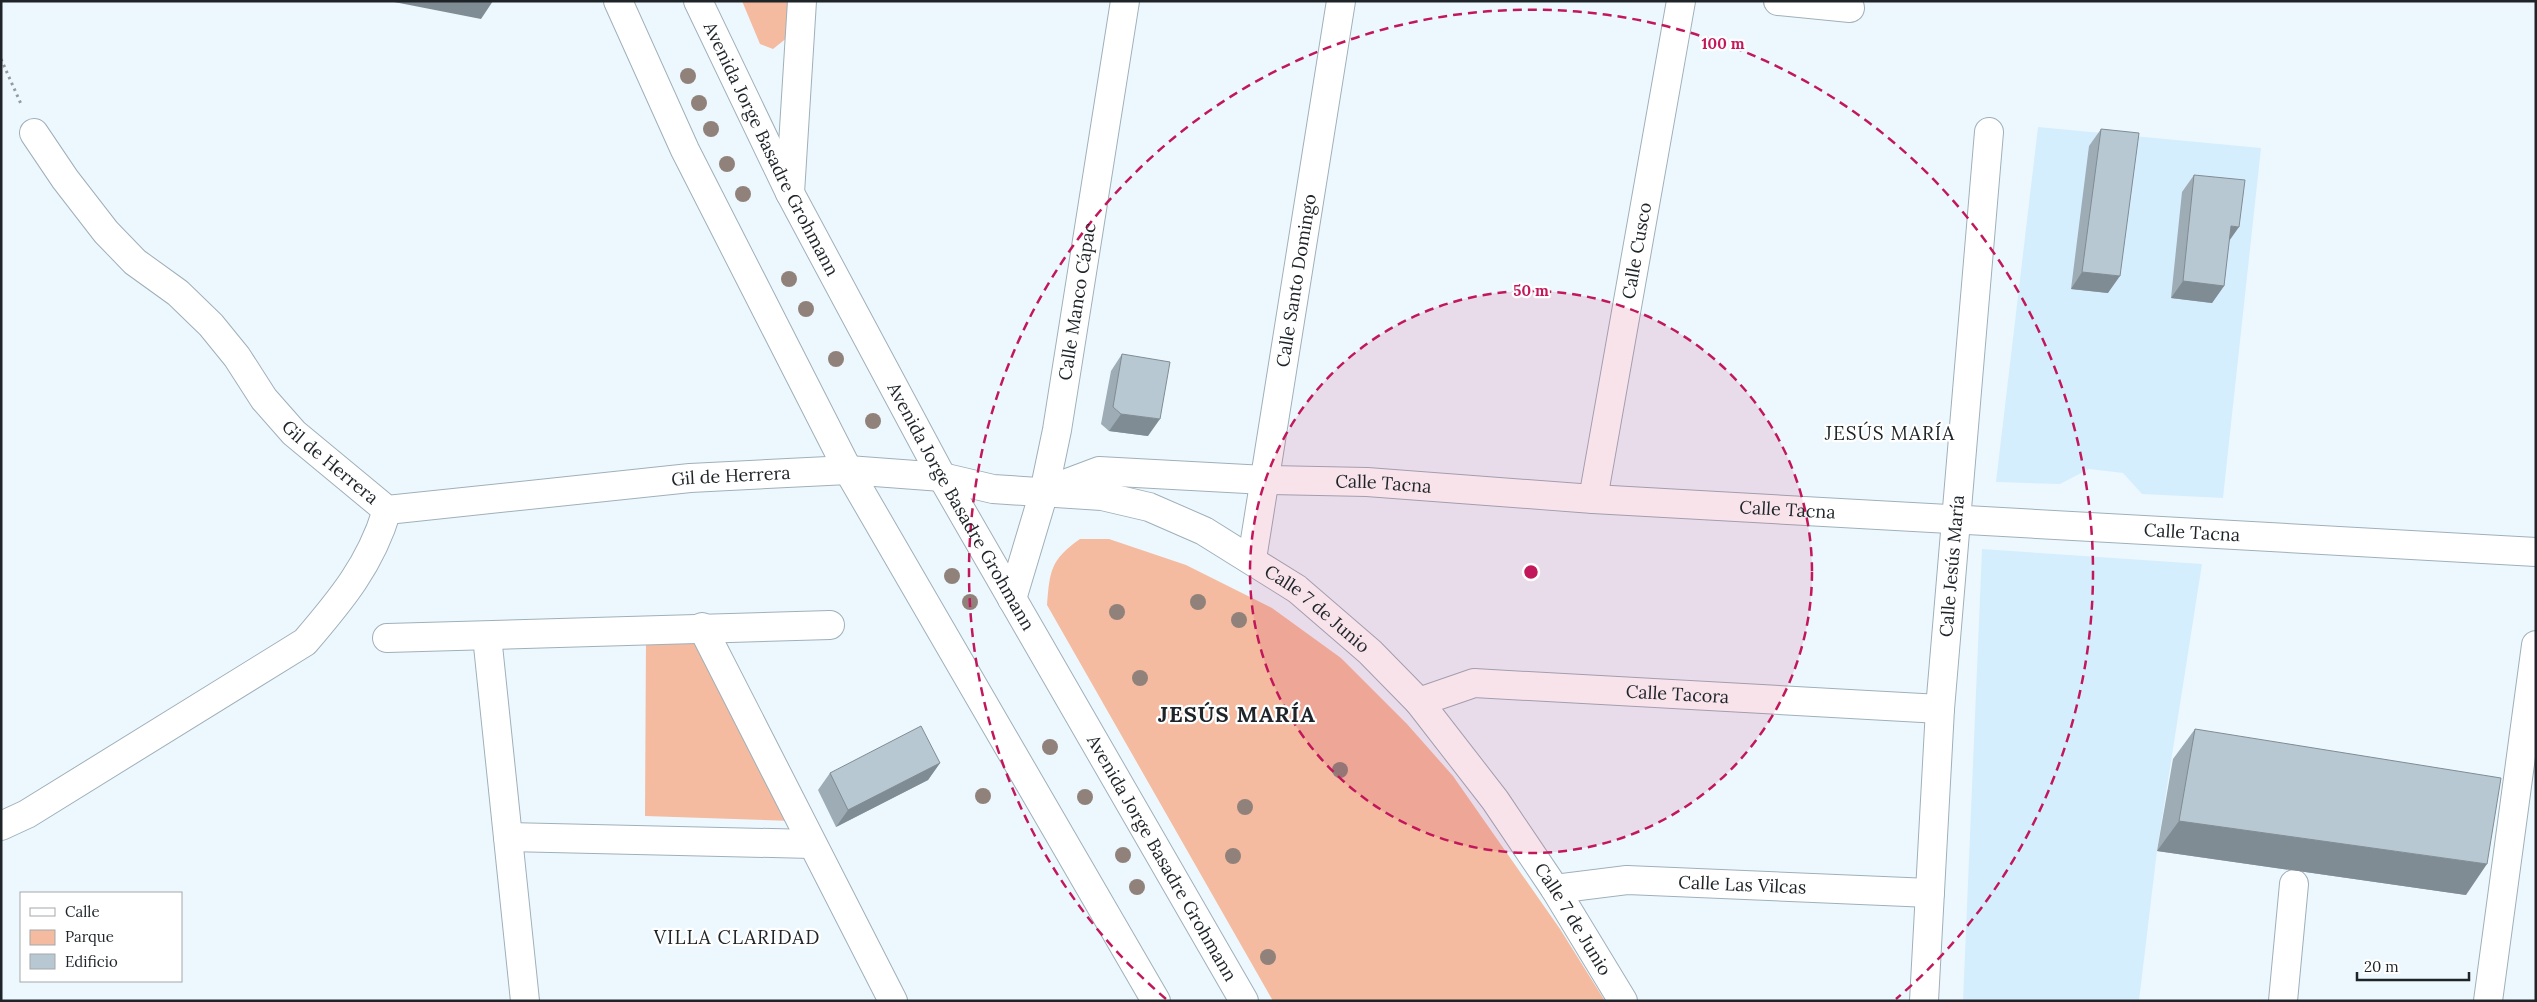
<svg xmlns="http://www.w3.org/2000/svg" width="2537" height="1002" font-family="Lora,serif">
<style>
.built{fill:#d5eefd}
.green{fill:#f4bba0}
.lines{fill:none;stroke-linecap:round;stroke-linejoin:round}
.minor-casing{stroke:#9fb0ba;stroke-width:30}
.trunk-casing{stroke:#9fb0ba;stroke-width:30}
.path{stroke:#939ba1;stroke-width:3;stroke-dasharray:2.5 4;stroke-linecap:butt}
.minor{stroke:#fff;stroke-width:28}
.trunk{stroke:#fff;stroke-width:28}
.tree{fill:#90827b}
.wall{fill:#9dacb5}
.shaded-wall{fill:#808c93}
.building{fill:#b7c8d2;stroke:#808c93}
.ring{fill:none;stroke:#c2185b;stroke-width:2.5;stroke-dasharray:9 6}
.labels{text-anchor:middle;stroke-width:4.5;stroke-linejoin:round;paint-order:stroke}
.street-label{font-size:18px;fill:#1e2428;stroke:#fff}
.neighbourhood-label{font-size:19px;letter-spacing:1px;fill:#1e2428;stroke:#fff}
.district-label{font-size:22px;font-weight:bold;letter-spacing:1px;fill:#1e2428;stroke:#fff}
.centre{fill:#c2185b;stroke:#fff;stroke-width:2.5}
.ring-label{font-size:15px;text-anchor:middle;font-weight:bold;fill:#c2185b;stroke:#fff;stroke-width:4.5;stroke-linejoin:round;paint-order:stroke}
</style>
<rect width="100%" height="100%" fill="#edf8fe"/>
<path class="built" d="M 2038,127 L 2261,148 L 2223,498 L 2142,494 L 2123,473 L 2089,469 L 2060,484 L 1996,482 Z
M 1982,549 L 2202,564 L 2157,851 L 2139,1001 L 1963,1001 Z"/>
<path class="green" d="M 742,1 L 791,1 L 788,37 L 773,49 L 760,44 Z
M 1080,539 L 1109,539 L 1186,565 L 1272,608 L 1341,658 L 1407,724 L 1453,776 L 1560,929 L 1605,1001 L 1273,1001 L 1047,605 C 1050,571 1050,560 1080,539 Z
M 697,637 L 793,821 L 645,816 L 646,638 Z"/>
<g class="lines">
<g class="minor-casing">
<g id="minor">
<path d="M 1778,1 L 1850,8"/>
<path id="s1" d="M 34,133 L 65,179 L 106,232 L 135,262 L 178,293 L 211,325 L 237,357 L 264,399 L 294,433 L 387,510 L 690,478 L 848,470 L 942,477 L 993,489 L 1102,496 L 1149,507 L 1204,531 L 1297,589 L 1370,652 L 1419,702 L 1495,800 L 1555,889 L 1623,1001"/>
<path d="M 790,193 L 802,1"/>
<path id="s2" d="M 1051,489 L 1099,471 L 1265,480 L 1367,482 L 1593,499 L 2536,552"/>
<path id="s3" d="M 1593,499 L 1681,1"/>
<path id="s4" d="M 1252,559 L 1341,1"/>
<path id="s5" d="M 1012,599 L 1044,492 L 1057,430 L 1125,1"/>
<path d="M 702,627 L 893,1001"/>
<path d="M 487,636 L 525,1001"/>
<path d="M 387,638 L 830,625"/>
<path id="s6" d="M 1419,702 L 1474,683 L 1940,709"/>
<path d="M 1,826 L 27,814 L 305,642 C 341,600 371,564 387,510"/>
<path d="M 508,837 L 812,844"/>
<path id="s7" d="M 1555,889 L 1627,880 L 1930,893"/>
<path id="s8" d="M 1924,1001 L 1940,709 L 1989,132"/>
<path d="M 2283,1001 L 2294,884"/>
<path d="M 2488,1001 L 2536,645"/>
</g>
</g>
<g class="trunk-casing">
<g id="trunk">
<path d="M 618,1 L 685,150 L 848,470 L 1156,1001"/>
<path id="s9" d="M 698,1 L 790,193 L 942,477 L 1244,1001"/>
</g>
</g>
<path class="path" d="M 1,59 L 21,104"/>
<use href="#minor" class="minor"/>
<use href="#trunk" class="trunk"/>
</g>
<g class="tree">
<circle cx="688" cy="76" r="8"/>
<circle cx="699" cy="103" r="8"/>
<circle cx="711" cy="129" r="8"/>
<circle cx="727" cy="164" r="8"/>
<circle cx="743" cy="194" r="8"/>
<circle cx="789" cy="279" r="8"/>
<circle cx="806" cy="309" r="8"/>
<circle cx="836" cy="359" r="8"/>
<circle cx="873" cy="421" r="8"/>
<circle cx="952" cy="576" r="8"/>
<circle cx="970" cy="602" r="8"/>
<circle cx="1198" cy="602" r="8"/>
<circle cx="1117" cy="612" r="8"/>
<circle cx="1239" cy="620" r="8"/>
<circle cx="1140" cy="678" r="8"/>
<circle cx="1050" cy="747" r="8"/>
<circle cx="1340" cy="770" r="8"/>
<circle cx="983" cy="796" r="8"/>
<circle cx="1085" cy="797" r="8"/>
<circle cx="1245" cy="807" r="8"/>
<circle cx="1123" cy="855" r="8"/>
<circle cx="1233" cy="856" r="8"/>
<circle cx="1137" cy="887" r="8"/>
<circle cx="1268" cy="957" r="8"/>
</g>
<path class="wall" d="M 2101,129 L 2108,293 L 2071,289 L 2089,146 Z
M 2194,175 L 2229,241 L 2224,286 L 2212,303 L 2171,298 L 2182,192 Z
M 1122,354 L 1148,436 L 1109,431 L 1101,424 L 1111,371 Z
M 2195,729 L 2466,895 L 2157,851 L 2173,759 Z
M 940,763 L 928,780 L 836,827 L 818,790 L 830,773 Z"/>
<path class="shaded-wall" d="M 389,1 L 493,1 L 481,19 Z
M 2231,226 L 2239,227 L 2227,244 Z
M 2082,272 L 2120,276 L 2108,293 L 2071,289 Z
M 2183,281 L 2224,286 L 2212,303 L 2171,298 Z
M 1121,414 L 1160,419 L 1148,436 L 1109,431 Z
M 940,763 L 928,780 L 836,827 L 848,810 Z
M 2179,821 L 2487,864 L 2466,895 L 2157,851 Z"/>
<path class="building" d="M 2101,129 L 2139,133 L 2120,276 L 2082,272 Z
M 2194,175 L 2245,180 L 2239,227 L 2231,226 L 2224,286 L 2183,281 Z
M 1122,354 L 1170,362 L 1160,419 L 1121,414 L 1113,407 Z
M 921,726 L 940,763 L 848,810 L 830,773 Z
M 2195,729 L 2501,778 L 2487,864 L 2179,821 Z"/>
<circle cx="1531" cy="572" r="281" fill="#c2185b" fill-opacity=".12"/>
<g class="ring">
<circle cx="1531" cy="572" r="281"/>
<path d="M1166 999A562 562 0 1 1 1896 999"/>
</g>
<g class="labels">
<g class="street-label">
<text dy="6" stroke="none"><textPath href="#s9" startOffset="165">Avenida Jorge Basadre Grohmann</textPath></text>
<text dy="6" stroke="none"><textPath href="#s3" startOffset="252">Calle Cusco</textPath></text>
<text dy="6" stroke="none"><textPath href="#s4" startOffset="282">Calle Santo Domingo</textPath></text>
<text dy="6" stroke="none"><textPath href="#s5" startOffset="305">Calle Manco Cápac</textPath></text>
<text dy="6" stroke="none"><textPath href="#s1" startOffset="446">Gil de Herrera</textPath></text>
<text dy="6" stroke="none"><textPath href="#s1" startOffset="866">Gil de Herrera</textPath></text>
<text dy="6" stroke="none"><textPath href="#s2" startOffset="336">Calle Tacna</textPath></text>
<text dy="6" stroke="none"><textPath href="#s9" startOffset="570">Avenida Jorge Basadre Grohmann</textPath></text>
<text dy="6" stroke="none"><textPath href="#s2" startOffset="741">Calle Tacna</textPath></text>
<text dy="6" stroke="none"><textPath href="#s2" startOffset="1146">Calle Tacna</textPath></text>
<text dy="6" stroke="none"><textPath href="#s8" startOffset="436">Calle Jesús María</textPath></text>
<text dy="6" stroke="none"><textPath href="#s1" startOffset="1485">Calle 7 de Junio</textPath></text>
<text dy="6" stroke="none"><textPath href="#s6" startOffset="262">Calle Tacora</textPath></text>
<text dy="6" stroke="none"><textPath href="#s9" startOffset="975">Avenida Jorge Basadre Grohmann</textPath></text>
<text dy="6" stroke="none"><textPath href="#s7" startOffset="188">Calle Las Vilcas</textPath></text>
<text dy="6" stroke="none"><textPath href="#s1" startOffset="1890">Calle 7 de Junio</textPath></text>
</g>
<g class="neighbourhood-label">
<text x="1890" y="440">JESÚS MARÍA</text>
<text x="737" y="944">VILLA CLARIDAD</text>
</g>
<g class="district-label">
<text x="1237" y="722">JESÚS MARÍA</text>
</g>
</g>
<circle cx="1531" cy="572" r="8" class="centre"/>
<g class="ring-label">
<text x="1723" y="49">100 m</text>
<text x="1531" y="296">50 m</text>
</g>
<rect width="2537" height="1002" fill="none" stroke="#1e2428" stroke-width="5"/>
<rect x="20" y="892" width="162" height="90" fill="#ffffff" stroke="#a5a7a9"/>
<rect x="30" y="908" width="25" height="8" fill="#ffffff" stroke="#a5a7a9"/>
<text x="65" y="917" font-size="15" fill="#1e2428">Calle</text>
<rect x="30" y="930" width="25" height="15" fill="#f4bba0" stroke="#a5a7a9"/>
<text x="65" y="942" font-size="15" fill="#1e2428">Parque</text>
<rect x="30" y="954" width="25" height="15" fill="#b7c8d2" stroke="#a5a7a9"/>
<text x="65" y="967" font-size="15" fill="#1e2428">Edificio</text>
<path d="M2357 972v8h112v-8" fill="none" stroke="#1e2428" stroke-width="2.5"/>
<text x="2364" y="972" font-size="15" fill="#1e2428" stroke="#ffffff" stroke-width="4" paint-order="stroke">20 m</text>
</svg>
